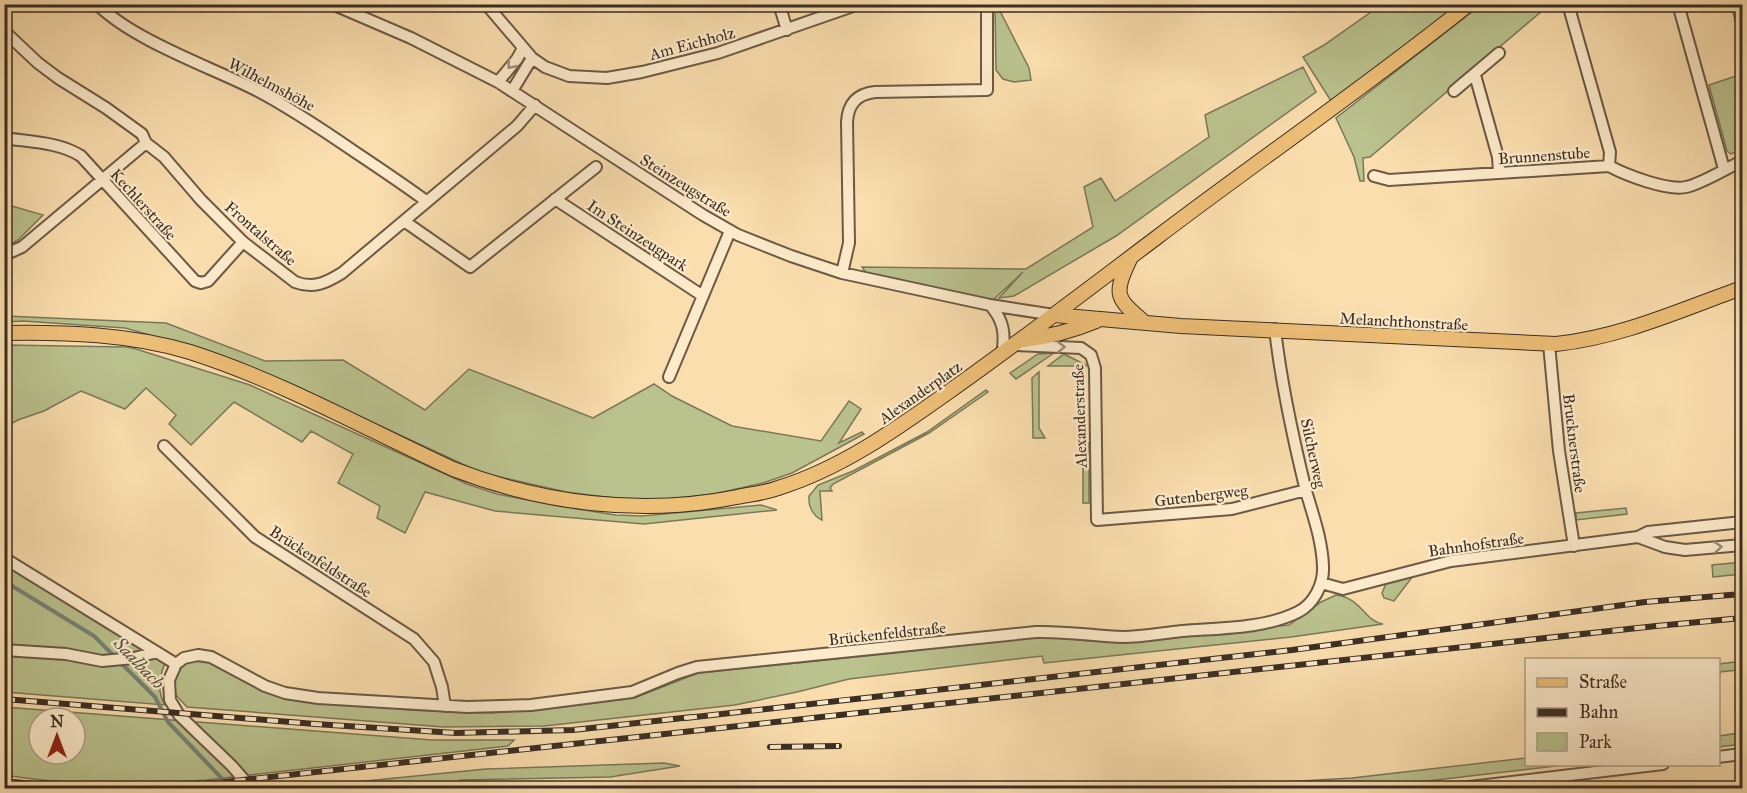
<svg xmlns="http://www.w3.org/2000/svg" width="1747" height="793" font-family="'IM FELL Great Primer',serif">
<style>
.green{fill:#bac28e;stroke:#7a7859;stroke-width:1.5;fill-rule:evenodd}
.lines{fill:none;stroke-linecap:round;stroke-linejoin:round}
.stream{stroke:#768376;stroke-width:4}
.minor-casing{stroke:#6a5a46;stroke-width:14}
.major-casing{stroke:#392e24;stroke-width:16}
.minor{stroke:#fceaca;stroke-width:10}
.major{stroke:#eebf77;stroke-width:14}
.rail-casing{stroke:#392e24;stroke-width:6}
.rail{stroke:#fceaca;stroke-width:4;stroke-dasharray:11;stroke-linecap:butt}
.oneway{stroke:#9a8c77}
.labels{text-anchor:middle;stroke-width:4.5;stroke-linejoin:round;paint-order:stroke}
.street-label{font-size:16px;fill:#392e24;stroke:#fceaca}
.water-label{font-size:18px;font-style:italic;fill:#525246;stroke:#fceaca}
</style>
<rect width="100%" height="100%" fill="#fbdeae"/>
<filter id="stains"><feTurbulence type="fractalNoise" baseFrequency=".00333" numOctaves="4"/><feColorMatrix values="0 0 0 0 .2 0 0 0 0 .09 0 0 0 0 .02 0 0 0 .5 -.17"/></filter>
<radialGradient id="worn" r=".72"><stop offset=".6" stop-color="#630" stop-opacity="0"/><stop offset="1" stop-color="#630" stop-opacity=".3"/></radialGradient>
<path class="green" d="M 995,5 L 997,5 L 1029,68 L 1031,80 L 1014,82 L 1003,79 L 996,70 Z
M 1381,5 L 1459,5 L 1331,101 L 1303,57 L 1324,45 Z
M 1481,5 L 1549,5 L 1370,157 L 1363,158 L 1364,181 L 1360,181 L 1354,157 L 1336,118 Z
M 1731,5 L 1742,5 L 1742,47 Z
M 1303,67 L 1316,92 L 1116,236 L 1014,296 L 999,298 L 1023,272 L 993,300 L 929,288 L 866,273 L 862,267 L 1026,269 L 1093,227 L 1084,187 L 1101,178 L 1115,201 L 1209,137 L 1205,115 Z
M 1742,74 L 1742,150 L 1731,154 L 1727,151 L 1709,85 Z
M 5,204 L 43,215 L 18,240 L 6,247 Z
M 5,316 L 166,323 L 265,361 L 343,360 L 425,410 L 469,369 L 593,418 L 654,384 L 672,396 L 732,426 L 821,441 L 849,401 L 861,409 L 839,443 L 862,432 L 864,434 L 792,473 L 763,483 L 714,494 L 659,500 L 622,499 L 566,492 L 482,473 L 352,413 L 160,338 L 125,328 L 23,321 L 5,322 Z
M 5,345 L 127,347 L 136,349 L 250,385 L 467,484 L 497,494 L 558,506 L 616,515 L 642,516 L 761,505 L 777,510 L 644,524 L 495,511 L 425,492 L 405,533 L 377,518 L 380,506 L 338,483 L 353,454 L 311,431 L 302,442 L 234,402 L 191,445 L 169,424 L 176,415 L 146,388 L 125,409 L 81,391 L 44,411 L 18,420 L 5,427 Z
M 1054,353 L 1016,379 L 1010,373 L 1038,354 Z
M 1064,354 L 1086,365 L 1086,366 L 1048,366 Z
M 1039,372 L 1039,428 L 1045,438 L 1033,438 L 1032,378 Z
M 986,390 L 988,392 L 929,433 L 833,484 L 830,488 L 832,491 L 820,491 L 822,520 C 813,516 808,506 809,496 L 818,485 L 853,471 L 927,432 Z
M 1083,443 L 1089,443 L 1089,503 L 1083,503 Z
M 1626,508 L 1627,514 L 1576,520 L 1576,513 Z
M 1742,562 L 1742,574 L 1713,577 L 1712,565 Z
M 5,564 L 165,663 C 159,677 157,692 165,705 L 5,692 Z
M 1416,572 L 1394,601 L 1384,598 L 1382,593 L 1387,581 Z
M 1336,595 C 1362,598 1364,621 1383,624 L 1291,637 L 1044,663 L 1042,656 L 849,679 L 797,692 L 735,705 L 544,726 L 444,727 L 187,707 L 175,694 L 173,682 L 184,663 L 207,659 L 284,695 L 408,710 L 492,713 L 570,706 L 634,698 L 698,673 L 894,653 L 1038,635 L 1089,641 L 1128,642 L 1289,625 L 1321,602 Z
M 1742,661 L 1742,673 L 1738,674 L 1738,670 L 1720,672 L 1720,676 L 1719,677 L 1719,664 Z
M 4,707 L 432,740 L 514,740 L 508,746 L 206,780 C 139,785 71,786 5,775 ZM 39,718 L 75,718 L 75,754 L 39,754 Z
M 1742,723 L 1742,744 L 1719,747 L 1719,736 L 1739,733 L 1738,724 Z
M 1526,758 L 1526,764 L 1565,765 L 1367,788 L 1238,788 L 1249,784 L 1352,778 Z
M 664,763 L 680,766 L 610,777 L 460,780 L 459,788 L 295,788 L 486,769 Z"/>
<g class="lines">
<path class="stream" d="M 4,581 L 94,636 L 155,697 L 168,722 L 231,788"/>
<g class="minor-casing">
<path id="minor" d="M 97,4 C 134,41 211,67 258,91 C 292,109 323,130 355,152 C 379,168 403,184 426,201
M 332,4 L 411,38 L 498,82 L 703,215 L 738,235 L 791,256 L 842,273 L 990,305 L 1054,315
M 486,4 L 532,58 L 545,67 L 569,76 L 607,78 L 642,72 L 718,53 L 859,4
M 779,4 L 787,30
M 1568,4 L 1610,152 L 1609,166
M 1678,4 L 1724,169
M 4,31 L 38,63 L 58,78 L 106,108 L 142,134 L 146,143 L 164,157 L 201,200 L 243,242 L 295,282 C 313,289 326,283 342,273 L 517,126 L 535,105
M 1475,75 L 1498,157 L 1499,173
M 498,82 L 517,59 L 523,48
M 512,91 L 532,58
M 1454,91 L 1499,53
M 4,138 C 30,142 59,142 81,156 L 195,281 L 201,283 L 208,281 L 243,242
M 1374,176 L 1389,180 L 1609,166 C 1626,175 1667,191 1686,187 C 1701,184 1727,168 1742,161
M 555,199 L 703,296
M 404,221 L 470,267 L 596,167
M 4,255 L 22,247 L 146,143
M 842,273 L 849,243 L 847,122 C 848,104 857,94 875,92 L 987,90 L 987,4
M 990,305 C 1003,319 1006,334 1002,354
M 1549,344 L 1559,451 L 1574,546
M 1016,345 L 1081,348 L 1091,355 L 1095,368 L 1097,520 L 1232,509 L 1306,490
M 669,377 L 730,231
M 164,446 L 255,537 L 414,639 L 434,662 L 442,687 L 445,706
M 1638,537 L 1665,547 L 1685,550 L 1742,545
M 4,558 L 176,664
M 1321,583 L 1343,589 L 1451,561 L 1638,537 L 1648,532 L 1742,522
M 4,650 L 66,654 L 102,661 L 134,658 L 157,652
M 1718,757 L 1742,754
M 251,788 L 232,766 L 179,715 L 170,700 L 169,680 L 176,664 L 184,658 L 198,655 L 211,657 L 265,686 L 285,693 L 318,698 L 467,707 L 531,705 L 632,692 L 678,673 L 697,667 L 1036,632 C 1065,631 1094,636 1123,637 C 1142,637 1162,633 1182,631 C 1219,628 1264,629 1298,612 C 1314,604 1324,584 1323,566 C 1322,540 1313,515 1306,491 C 1293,438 1281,383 1275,329
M 1461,788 L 1663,764"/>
</g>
<g class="major-casing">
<path id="major" d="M 1130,259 C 1113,295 1116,298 1144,322
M 1054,315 L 1181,326 L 1556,344 C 1622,337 1680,310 1742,288
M 4,333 C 66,332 130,334 190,352 C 281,381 366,429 453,469 C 543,504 642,516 737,497 C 751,494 765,493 778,488 C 840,469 895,430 947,393 C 1018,343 1087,290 1156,238 C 1260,159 1367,86 1469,4
M 1023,340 C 1049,337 1072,331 1096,321"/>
</g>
<use href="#minor" class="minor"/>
<use href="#major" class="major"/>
<g class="rail-casing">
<path id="rail" d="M 4,699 L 315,724 L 456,733 L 573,730 L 692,717
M 686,718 L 1292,650 L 1645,602 L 1742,594
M 770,747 L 839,746
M 4,781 L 74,788
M 169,788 L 1656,626 L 1742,618"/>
</g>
<use href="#rail" class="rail"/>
</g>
<defs><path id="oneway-chevron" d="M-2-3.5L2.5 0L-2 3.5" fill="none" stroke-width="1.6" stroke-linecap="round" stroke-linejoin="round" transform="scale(1.5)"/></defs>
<g class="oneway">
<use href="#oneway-chevron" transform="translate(511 65) rotate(130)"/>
<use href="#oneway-chevron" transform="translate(1061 347) rotate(-1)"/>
<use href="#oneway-chevron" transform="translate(1718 547) rotate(-5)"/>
</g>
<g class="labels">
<g class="street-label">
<text transform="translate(692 43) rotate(-15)" y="6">Am Eichholz</text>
<text transform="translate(272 84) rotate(28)" y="6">Wilhelmshöhe</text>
<text transform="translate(1544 155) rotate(-4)" y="6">Brunnenstube</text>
<text transform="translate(686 185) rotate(32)" y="6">Steinzeugstraße</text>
<text transform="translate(144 204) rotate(48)" y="6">Kechlerstraße</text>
<text transform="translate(261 233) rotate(41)" y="6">Frontalstraße</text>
<text transform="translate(638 235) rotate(33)" y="6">Im Steinzeugpark</text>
<text transform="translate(1404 321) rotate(3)" y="6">Melanchthonstraße</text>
<text transform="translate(920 392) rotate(-35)" y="6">Alexanderplatz</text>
<text transform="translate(1079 416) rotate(-92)" y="6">Alexanderstraße</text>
<text transform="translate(1575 443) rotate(83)" y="6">Brucknerstraße</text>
<text transform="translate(1314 453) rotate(78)" y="6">Silcherweg</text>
<text transform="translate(1201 495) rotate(-7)" y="6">Gutenbergweg</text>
<text transform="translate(1476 544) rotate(-8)" y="6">Bahnhofstraße</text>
<text transform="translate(321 561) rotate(33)" y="6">Brückenfeldstraße</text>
<text transform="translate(887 633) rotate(-6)" y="6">Brückenfeldstraße</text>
</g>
<g class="water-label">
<text transform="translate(139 663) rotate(46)" y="6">Saalbach</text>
</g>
</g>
<rect width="1747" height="793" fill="none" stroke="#fbdeae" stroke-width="24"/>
<rect x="6" y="6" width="1735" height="781" fill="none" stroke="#392e24" stroke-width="3"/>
<rect x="12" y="12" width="1723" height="769" fill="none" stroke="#392e24" stroke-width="1.5"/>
<rect x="1525" y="658" width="195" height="108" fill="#fceaca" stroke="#ae9f88" stroke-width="1.5"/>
<rect x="1537" y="678" width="30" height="9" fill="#eebf77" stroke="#ae9f88" stroke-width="1.5"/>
<text x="1579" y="688" font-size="18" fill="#392e24">Straße</text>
<rect x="1537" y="708" width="30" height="9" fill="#392e24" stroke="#ae9f88" stroke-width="1.5"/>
<text x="1579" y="718" font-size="18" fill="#392e24">Bahn</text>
<rect x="1537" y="733" width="30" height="18" fill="#bac28e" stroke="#ae9f88" stroke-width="1.5"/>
<text x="1579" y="748" font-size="18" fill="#392e24">Park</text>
<g transform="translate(57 736)"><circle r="28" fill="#fceaca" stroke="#ae9f88" stroke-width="1.5"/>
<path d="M0-4.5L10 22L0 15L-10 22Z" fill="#8f2418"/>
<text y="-9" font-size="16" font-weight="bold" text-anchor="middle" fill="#392e24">N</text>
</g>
<rect width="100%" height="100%" filter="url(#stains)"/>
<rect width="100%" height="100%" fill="url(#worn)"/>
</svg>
